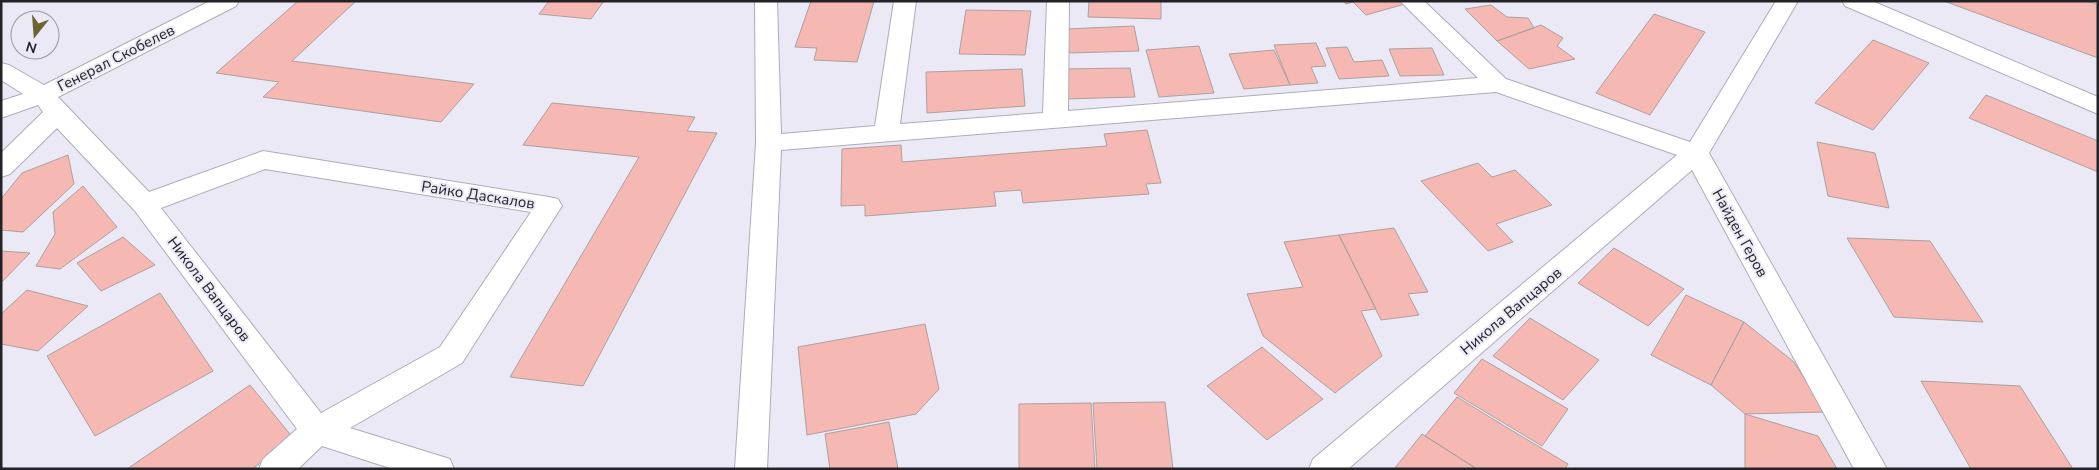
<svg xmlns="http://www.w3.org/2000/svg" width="2099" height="470" font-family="'Nunito Sans',sans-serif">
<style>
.building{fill:#f6b8b3;stroke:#ada09f}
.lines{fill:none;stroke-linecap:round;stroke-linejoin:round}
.minor-casing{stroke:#aeacb7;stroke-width:2}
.minor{fill:#fff;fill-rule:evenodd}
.labels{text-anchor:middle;stroke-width:4;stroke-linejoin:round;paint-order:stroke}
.street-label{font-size:15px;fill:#232227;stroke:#eae9f5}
</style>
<rect width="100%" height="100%" fill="#eae9f5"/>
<path class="building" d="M 298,1 L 356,1 L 292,61 L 474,84 L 441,122 L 263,97 L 279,82 L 216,73 Z
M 549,1 L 604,1 L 591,19 L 539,14 Z
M 811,1 L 874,1 L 857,62 L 814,60 L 817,48 L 795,47 Z
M 1089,1 L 1161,1 L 1161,19 L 1088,17 Z
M 1343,1 L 1402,1 L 1405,4 L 1366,15 L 1353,2 L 1346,4 Z
M 1944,1 L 2088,1 L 2098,5 L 2098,58 Z
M 1491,5 L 1507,17 L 1528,18 L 1534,28 L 1497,41 L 1465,9 Z
M 966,10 L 1031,11 L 1025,55 L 959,54 Z
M 1654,14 L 1705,32 L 1650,115 L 1596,93 Z
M 1541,25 L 1563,38 L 1557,46 L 1575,59 L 1529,69 L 1497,41 Z
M 1134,26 L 1139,51 L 1069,53 L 1066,29 Z
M 1873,40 L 1929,63 L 1873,130 L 1815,103 Z
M 1316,43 L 1326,66 L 1311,67 L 1318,83 L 1290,85 L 1274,45 Z
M 1199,46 L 1214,93 L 1159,97 L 1146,50 Z
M 1347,47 L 1354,62 L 1382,60 L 1389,76 L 1339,79 L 1326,48 Z
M 1432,48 L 1444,75 L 1400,76 L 1389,49 Z
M 1274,50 L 1290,85 L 1244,89 L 1229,54 Z
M 1130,68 L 1135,97 L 1065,99 L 1063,69 Z
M 1022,69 L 1025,106 L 927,113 L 926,72 Z
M 1986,95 L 2098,141 L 2098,172 L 1969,118 Z
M 552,103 L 695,117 L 687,131 L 717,133 L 583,386 L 510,377 L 639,157 L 523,145 Z
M 1147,130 L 1161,183 L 1146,184 L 1149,194 L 1023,203 L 1021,190 L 994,192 L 996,206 L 865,216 L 865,205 L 841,206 L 842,149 L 901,145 L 902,162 L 1107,146 L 1104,134 Z
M 1817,142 L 1875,153 L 1889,208 L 1828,196 Z
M 68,155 L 74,184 L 23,232 L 1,230 L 1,199 L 22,173 Z
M 1478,163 L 1492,177 L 1515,170 L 1552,205 L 1496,224 L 1513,242 L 1488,251 L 1421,181 Z
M 83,186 L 117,227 L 60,269 L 36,266 L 55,234 L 53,212 Z
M 1394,228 L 1428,292 L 1408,294 L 1419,315 L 1381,320 L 1339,235 Z
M 1339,235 L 1376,309 L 1361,311 L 1382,356 L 1335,393 L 1263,336 L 1247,294 L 1303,287 L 1284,242 Z
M 123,237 L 155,265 L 101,291 L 77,263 Z
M 1847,238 L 1930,241 L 1983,322 L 1894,317 Z
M 1614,248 L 1684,289 L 1648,326 L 1578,283 Z
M 1,251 L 30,253 L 1,283 Z
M 27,290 L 88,306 L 38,351 L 1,344 L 1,314 Z
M 160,293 L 213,371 L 95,436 L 47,356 Z
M 1686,295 L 1744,322 L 1711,385 L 1651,355 Z
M 1530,318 L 1599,360 L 1563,400 L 1493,356 Z
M 1744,322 L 1794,362 L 1825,412 L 1745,414 L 1711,385 Z
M 925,324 L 939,389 L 916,414 L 807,435 L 798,347 Z
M 1262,347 L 1323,399 L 1267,440 L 1207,386 Z
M 1482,359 L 1568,409 L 1542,446 L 1454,393 Z
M 1921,381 L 2020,386 L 2073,469 L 1971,469 Z
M 250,385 L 294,439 L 252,469 L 127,469 Z
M 1457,397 L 1511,430 L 1568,464 L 1565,469 L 1477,469 L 1425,436 Z
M 1165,402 L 1173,469 L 1097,469 L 1093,403 Z
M 1091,403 L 1095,469 L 1019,469 L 1019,404 Z
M 1745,414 L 1818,436 L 1837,469 L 1745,469 Z
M 889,422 L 898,469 L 830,469 L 825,434 Z
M 1422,434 L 1477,469 L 1394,469 Z"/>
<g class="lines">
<g class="minor-casing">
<path id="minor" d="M 210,1 L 239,1 L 236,6 L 58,97 L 149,192 L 263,151 L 549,197 L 558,199 L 562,206 L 462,363 L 350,428 L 450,459 L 454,469 L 393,469 L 322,446 L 298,469 L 259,469 L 263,459 L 297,429 L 135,211 L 57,128 L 10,174 L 1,177 L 1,153 L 43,112 L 38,105 L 1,118 L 1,101 L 23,94 L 1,80 L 1,63 L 9,65 L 44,85 ZM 265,169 L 531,212 L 440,347 L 321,413 L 161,208 Z
M 755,1 L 777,1 L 781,134 L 875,126 L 894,1 L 916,1 L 900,124 L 1043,113 L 1047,1 L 1069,1 L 1068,111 L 1478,78 L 1400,1 L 1424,1 L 1506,79 L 1690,142 L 1776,1 L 1798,1 L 1709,153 L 1887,469 L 1854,469 L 1692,170 L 1348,469 L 1309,469 L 1313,459 L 1677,155 L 1496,92 L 781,150 L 767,469 L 735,469 L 756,143 Z
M 1842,1 L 1872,1 L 2098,97 L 2098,114 L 1845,6 Z"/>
</g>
<use href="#minor" class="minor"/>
</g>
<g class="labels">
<g class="street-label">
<text transform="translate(116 58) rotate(-27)" y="5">Генерал Скобелев</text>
<text transform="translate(478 195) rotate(9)" y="5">Райко Даскалов</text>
<text transform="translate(1740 233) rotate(61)" y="5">Найден Геров</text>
<text transform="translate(209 289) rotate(53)" y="5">Никола Вапцаров</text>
<text transform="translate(1511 311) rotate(-40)" y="5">Никола Вапцаров</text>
</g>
</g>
<rect width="2099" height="470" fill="none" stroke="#232227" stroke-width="5"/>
<g transform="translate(35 35) rotate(197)"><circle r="24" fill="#eae9f5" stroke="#9a99a3"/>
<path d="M0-4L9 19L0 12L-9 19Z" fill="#6f6431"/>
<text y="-8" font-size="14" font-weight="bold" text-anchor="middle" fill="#232227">N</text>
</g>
</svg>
